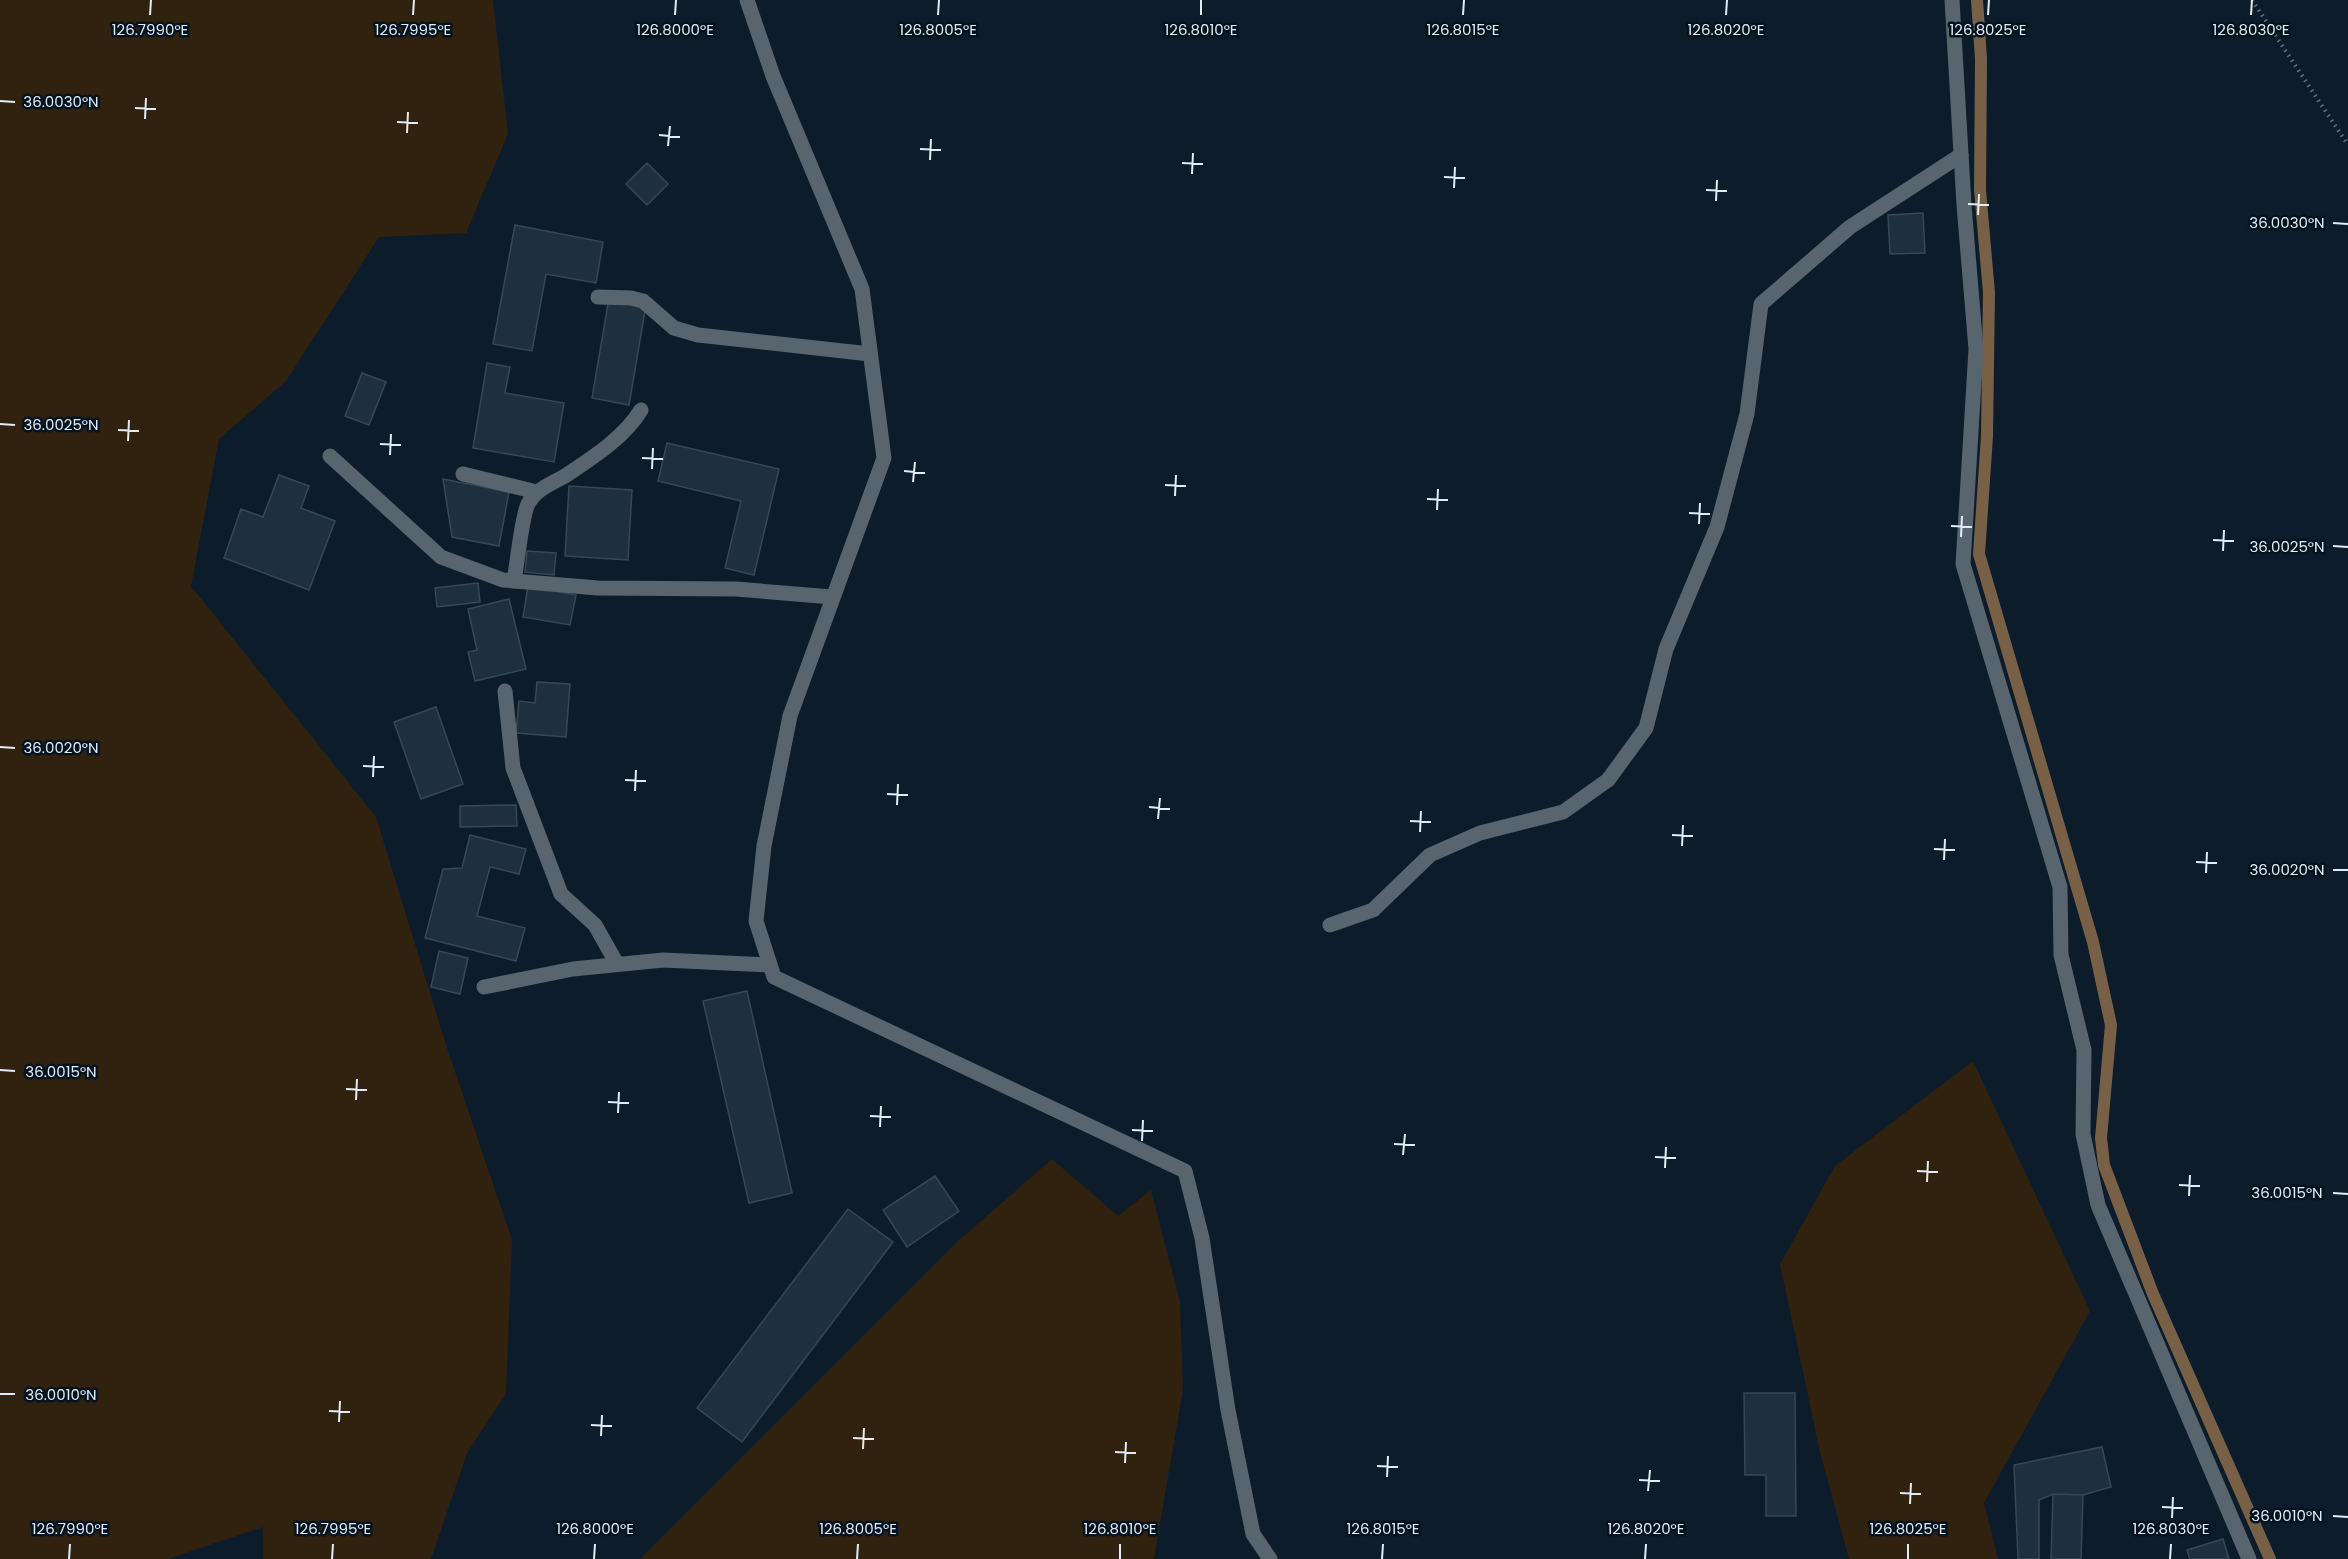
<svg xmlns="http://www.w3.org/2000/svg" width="2348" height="1559" font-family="Poppins,sans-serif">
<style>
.green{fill:#312210}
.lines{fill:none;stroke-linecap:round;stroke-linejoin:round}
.stream{stroke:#786047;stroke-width:12}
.building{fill:#1e2f3e;stroke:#364857;stroke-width:1.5}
.path{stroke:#64727e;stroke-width:4;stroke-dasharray:1.5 4.5;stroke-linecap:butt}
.lane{stroke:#58646e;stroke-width:15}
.street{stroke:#58646e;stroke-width:15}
.ticks{fill:none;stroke:#e1ecf6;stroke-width:2}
.ticks-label{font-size:15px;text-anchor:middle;fill:#e1ecf6;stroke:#041320;stroke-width:5;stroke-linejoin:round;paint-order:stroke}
</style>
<rect width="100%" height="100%" fill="#0c1c2a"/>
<path class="green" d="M 0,0 L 493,0 L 508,134 L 466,233 L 379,237 L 286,381 L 219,439 L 191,586 L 376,817 L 446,1045 L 512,1240 L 506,1394 L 467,1453 L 431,1559 L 263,1559 L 263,1527 L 168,1559 L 0,1559 Z
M 1973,1061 L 2090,1311 L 1984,1503 L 1998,1559 L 1849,1559 L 1820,1452 L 1780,1264 L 1835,1166 Z
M 1052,1159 L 1118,1216 L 1151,1190 L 1180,1302 L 1183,1389 L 1154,1559 L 640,1559 L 956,1243 Z"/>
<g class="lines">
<path class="stream" d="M 1977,0 L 1981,59 L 1980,190 L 1989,293 L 1987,436 L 1979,554 L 2093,942 L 2111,1025 L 2101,1138 L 2104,1165 L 2153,1294 L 2270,1559"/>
</g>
<path class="building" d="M 647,163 L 668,184 L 647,205 L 626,184 Z
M 1923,213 L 1925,253 L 1890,254 L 1888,215 Z
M 515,225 L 603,242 L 596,283 L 546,274 L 532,351 L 493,344 Z
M 609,298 L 646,305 L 629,405 L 592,398 Z
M 487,363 L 510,367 L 505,393 L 564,403 L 554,462 L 473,448 Z
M 362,373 L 386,382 L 369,425 L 345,416 Z
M 667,443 L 779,469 L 754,575 L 725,568 L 741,501 L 658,481 Z
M 279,475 L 309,486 L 301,508 L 335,521 L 309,590 L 224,558 L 241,509 L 263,517 Z
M 443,479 L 509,492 L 499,546 L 452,537 Z
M 569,486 L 632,490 L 628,560 L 565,556 Z
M 527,551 L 556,553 L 554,575 L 525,572 Z
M 478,583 L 480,602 L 437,607 L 435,588 Z
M 528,586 L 576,595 L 570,625 L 523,617 Z
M 509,599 L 526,669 L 475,681 L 468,652 L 477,650 L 468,609 Z
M 537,682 L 570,684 L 566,737 L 516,733 L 519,701 L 535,703 Z
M 436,707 L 463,784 L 421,799 L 394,722 Z
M 516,805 L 517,826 L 460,827 L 460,806 Z
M 470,835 L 526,849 L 519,874 L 490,867 L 477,916 L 525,928 L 516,961 L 425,938 L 443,869 L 462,868 Z
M 439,951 L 468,958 L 460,994 L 431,987 Z
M 747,991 L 792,1193 L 749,1203 L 703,1001 Z
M 935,1176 L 959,1211 L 907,1247 L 883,1210 Z
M 848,1209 L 893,1242 L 742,1442 L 697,1408 Z
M 1744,1393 L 1795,1393 L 1796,1516 L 1766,1516 L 1766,1475 L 1745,1475 Z
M 2102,1447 L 2111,1487 L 2083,1495 L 2053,1494 L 2039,1500 L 2039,1559 L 2018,1559 L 2014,1465 Z
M 2053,1494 L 2083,1495 L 2081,1559 L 2051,1559 Z
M 2223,1539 L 2229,1559 L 2190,1559 L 2187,1550 Z"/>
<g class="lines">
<path class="path" d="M 2252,0 L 2348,145"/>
<path class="lane" d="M 330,456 L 441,557 L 503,580 L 598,588 L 736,589 L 832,597
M 505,691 L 513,768 L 561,894 L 595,925 L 617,964
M 1330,925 L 1373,910 L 1430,855 L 1480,833 L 1563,812 L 1608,780 L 1646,728 L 1666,649 L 1717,527 L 1747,414 L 1761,304 L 1850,227 L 1961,155
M 484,987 L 573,969 L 663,960 L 770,965"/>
<path class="street" d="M 747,0 L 773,76 L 862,289 L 884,458 L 790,716 L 764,846 L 756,921 L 774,977 L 1185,1171 L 1202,1238 L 1228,1410 L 1253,1534 L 1270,1559
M 1952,0 L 1964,205 L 1976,349 L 1963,564 L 2060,887 L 2061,955 L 2084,1050 L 2083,1134 L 2098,1205 L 2249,1559
M 598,297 L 631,298 L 643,301 L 674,328 L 698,335 L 870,354
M 463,474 L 537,492
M 514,581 C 517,565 522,515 528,504 C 536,489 551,484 565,476 C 592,458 624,438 641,410"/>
</g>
<path class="ticks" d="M 150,15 L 151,0M 413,15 L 414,0M 675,15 L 676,0M 938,15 L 939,0M 1201,15 L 1201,0M 1463,15 L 1464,0M 1726,15 L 1727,0M 1988,15 L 1989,0M 2251,15 L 2252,0M 0,101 L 15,102M 135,108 L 156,109M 145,119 L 146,98M 397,122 L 418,123M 407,133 L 408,112M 659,135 L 680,137M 668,146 L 670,126M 920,149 L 941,150M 930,160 L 931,139M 1182,163 L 1203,164M 1192,174 L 1193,153M 1444,177 L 1465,178M 1454,188 L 1455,167M 1706,190 L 1727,191M 1716,201 L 1717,180M 1968,204 L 1989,205M 1978,215 L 1979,194M 2333,223 L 2348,224M 0,424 L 15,425M 118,430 L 139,431M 128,441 L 129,420M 380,444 L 401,445M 390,455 L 391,434M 642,458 L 663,459M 652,469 L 653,448M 904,471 L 925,473M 913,482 L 915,462M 1165,485 L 1186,486M 1175,496 L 1176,475M 1427,499 L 1448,500M 1437,510 L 1438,489M 1689,513 L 1710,514M 1699,524 L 1700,503M 1951,526 L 1972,527M 1961,537 L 1962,516M 2213,540 L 2234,541M 2333,546 L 2348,547M 2223,551 L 2224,530M 0,747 L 15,748M 363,766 L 384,767M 373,777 L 374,756M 625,780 L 646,781M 635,791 L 636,770M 887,794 L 908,795M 897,805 L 898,784M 1149,807 L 1170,809M 1158,819 L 1160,798M 1410,821 L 1431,822M 1420,832 L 1421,811M 1672,835 L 1693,836M 1682,846 L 1683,825M 1934,849 L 1955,850M 1944,860 L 1945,839M 2196,862 L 2217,863M 2333,870 L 2348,870M 2206,873 L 2207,852M 0,1070 L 15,1071M 346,1089 L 367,1090M 356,1100 L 357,1079M 608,1102 L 629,1103M 618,1113 L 619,1092M 870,1116 L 891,1117M 880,1127 L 881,1106M 1132,1130 L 1153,1131M 1142,1141 L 1143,1120M 1394,1144 L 1415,1145M 1403,1155 L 1405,1134M 1655,1157 L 1676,1158M 1665,1168 L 1666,1147M 1917,1171 L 1938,1172M 1927,1182 L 1928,1161M 2179,1185 L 2200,1186M 2333,1193 L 2348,1194M 2189,1196 L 2190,1175M 0,1394 L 15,1394M 329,1411 L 350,1412M 339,1422 L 340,1401M 591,1425 L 612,1426M 601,1436 L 602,1415M 853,1438 L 874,1439M 863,1449 L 864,1428M 1115,1452 L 1136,1453M 1125,1463 L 1126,1442M 1377,1466 L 1398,1467M 1387,1477 L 1388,1456M 1639,1480 L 1660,1481M 1648,1491 L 1650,1470M 1900,1493 L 1921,1494M 1910,1504 L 1911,1483M 2162,1507 L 2183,1508M 2333,1516 L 2348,1517M 2172,1518 L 2173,1497M 69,1559 L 70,1544M 332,1559 L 333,1544M 594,1559 L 595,1544M 857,1559 L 858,1544M 1120,1559 L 1120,1544M 1382,1559 L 1383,1544M 1645,1559 L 1646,1544M 1908,1559 L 1908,1544M 2170,1559 L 2171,1544"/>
<g class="ticks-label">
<text x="150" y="35">126.7990°E</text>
<text x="413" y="35">126.7995°E</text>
<text x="675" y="35">126.8000°E</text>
<text x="938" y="35">126.8005°E</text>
<text x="1201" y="35">126.8010°E</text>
<text x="1463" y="35">126.8015°E</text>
<text x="1726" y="35">126.8020°E</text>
<text x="1988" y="35">126.8025°E</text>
<text x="2251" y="35">126.8030°E</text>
<text x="61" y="107">36.0030°N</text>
<text x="2287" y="228">36.0030°N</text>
<text x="61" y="430">36.0025°N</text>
<text x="2287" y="552">36.0025°N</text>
<text x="61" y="753">36.0020°N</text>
<text x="2287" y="875">36.0020°N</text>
<text x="61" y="1077">36.0015°N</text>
<text x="2287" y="1198">36.0015°N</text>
<text x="61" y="1400">36.0010°N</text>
<text x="2287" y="1521">36.0010°N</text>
<text x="70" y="1534">126.7990°E</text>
<text x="333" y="1534">126.7995°E</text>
<text x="595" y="1534">126.8000°E</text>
<text x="858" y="1534">126.8005°E</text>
<text x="1120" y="1534">126.8010°E</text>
<text x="1383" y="1534">126.8015°E</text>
<text x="1646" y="1534">126.8020°E</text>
<text x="1908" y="1534">126.8025°E</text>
<text x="2171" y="1534">126.8030°E</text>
</g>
</svg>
